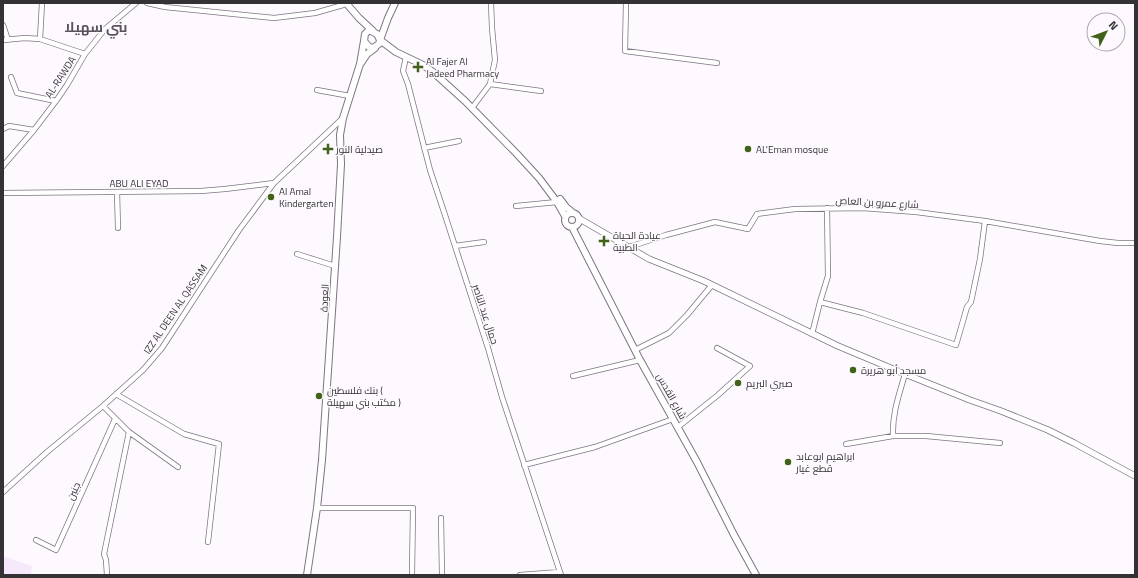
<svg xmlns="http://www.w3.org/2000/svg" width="1138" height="578" font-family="'Titillium Web',Cairo,sans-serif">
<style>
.built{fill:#f7e9fc}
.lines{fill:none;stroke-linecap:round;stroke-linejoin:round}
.minor-casing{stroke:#7d7580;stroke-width:6}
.tertiary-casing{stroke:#7d7580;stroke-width:7}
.secondary-casing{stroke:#7d7580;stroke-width:8}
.minor{stroke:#fff;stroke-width:4.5}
.tertiary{stroke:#fff;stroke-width:5.5}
.secondary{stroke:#fff;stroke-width:6}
.poi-dot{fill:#406219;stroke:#fdf9fe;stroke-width:1.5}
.labels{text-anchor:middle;stroke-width:3;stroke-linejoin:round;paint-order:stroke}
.poi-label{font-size:10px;fill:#353236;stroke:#fdf9fe;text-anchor:start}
.street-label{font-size:10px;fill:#353236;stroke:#fdf9fe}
.district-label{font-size:14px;font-weight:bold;fill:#59525c;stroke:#fdf9fe}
</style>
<rect width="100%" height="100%" fill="#fdf9fe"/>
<path class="built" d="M 3,556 L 32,566 L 31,575 L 3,575 Z"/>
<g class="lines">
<g class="minor-casing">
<path id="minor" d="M 147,3 L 165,7 L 274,18 L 315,13 L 343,5
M 626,3 L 625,51 L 717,63
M 3,25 L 8,40
M 40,39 L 42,3
M 3,40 L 25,38 L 40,39 L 85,54
M 406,57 L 403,71 L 408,84 L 430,170 L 444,212 L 488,348 L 502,397 L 561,575
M 11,77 L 17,93 L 56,101
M 490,84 L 541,91
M 317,90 L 350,96
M 472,108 L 490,84 L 495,60 L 492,28 L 491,3
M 3,129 L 9,126 L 34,130
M 424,148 L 459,141
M 3,166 L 34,130 L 56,101 L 67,85 L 85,54 L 105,29 L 136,3
M 117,192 L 118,228
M 3,193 L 201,191 L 225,189 L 274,183
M 516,206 L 557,202
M 455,246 L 484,242
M 629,247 L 666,235 L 715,222 L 748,229 L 757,214 L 795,209 L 863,208 L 916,212 L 985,221 L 1100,241 L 1118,243 L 1135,243
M 297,254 L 335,266
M 820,302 L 828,276 L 827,208
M 812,334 L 820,302 L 863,313 L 956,345 L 967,307 L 971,302 L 980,259 L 985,221
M 635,350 L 669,333 L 687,315 L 712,285
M 573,376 L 640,360
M 116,394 L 184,434 L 219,444 L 208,542
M 103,406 L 129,432 L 178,467
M 678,427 L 718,395 L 750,366 L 717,348
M 893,436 C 892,414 899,395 905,374
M 846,444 L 893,436 L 926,436 L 1000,443
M 524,465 L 595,447 L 673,419
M 3,492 L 47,452 L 103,406 L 143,370 L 162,348 L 239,230 L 274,183 L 343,118
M 317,508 L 413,508 L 412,575
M 441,518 L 442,575
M 36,540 L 56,550 L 115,419
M 107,575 L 106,560 L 104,554 L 129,432
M 520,575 L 560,572"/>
</g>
<g class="tertiary-casing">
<path id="tertiary" d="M 580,219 L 649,259 L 704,281 L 838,346 L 905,374 L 970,400 L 1001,411 L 1048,430 L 1074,443 L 1135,476"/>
</g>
<g class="secondary-casing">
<path id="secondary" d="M 346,3 L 359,18 L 373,31
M 395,3 L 388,18 L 380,40 L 396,52 L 423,65 L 433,72 L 465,101 L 517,154 L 539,178 L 557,202 L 565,216
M 369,30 L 377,34 L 380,40 L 379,44 L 373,48 L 369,47 L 364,41 L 365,34 Z
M 361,63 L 367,54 L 375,48
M 560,199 L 566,207 L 572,212
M565 220a7 7 0 1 1 14 0a7 7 0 1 1-14 0Z
M 572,227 L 640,360 L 697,462 L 734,535 L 756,575
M 307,575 L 317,508 L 322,460 L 337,237 L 341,164 L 340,135 L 343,118 L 360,64 L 364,41"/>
</g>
<use href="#minor" class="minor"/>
<use href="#tertiary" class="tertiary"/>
<use href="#secondary" class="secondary"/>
</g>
<g class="poi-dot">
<path d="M416 61h4v4h4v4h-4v4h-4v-4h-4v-4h4z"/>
<path d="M326 143h4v4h4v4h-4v4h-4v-4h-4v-4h4z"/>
<circle cx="748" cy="149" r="4"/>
<circle cx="271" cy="197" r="4"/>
<path d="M602 235h4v4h4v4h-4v4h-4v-4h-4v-4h4z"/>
<circle cx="853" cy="370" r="4"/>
<circle cx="738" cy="383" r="4"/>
<circle cx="319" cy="396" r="4"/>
<circle cx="788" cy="462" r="4"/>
</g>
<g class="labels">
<g class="poi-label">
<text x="426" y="65">Al Fajer Al<tspan x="426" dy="12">Jadeed Pharmacy</tspan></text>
<text x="336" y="153">صيدلية النور</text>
<text x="756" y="153">AL'Eman mosque</text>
<text x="279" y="195">Al Amal<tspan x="279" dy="12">Kindergarten</tspan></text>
<text x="613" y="239">عيادة الحياة<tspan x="613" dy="12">الطبية</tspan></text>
<text x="861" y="374">مسجد أبو هريرة</text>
<text x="746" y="387">صبري البريم</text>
<text x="327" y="394">بنك فلسطين (<tspan x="327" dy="12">مكتب بني سهيلة )</tspan></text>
<text x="796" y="460">ابراهيم ابوعابد<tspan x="796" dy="12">قطع غيار</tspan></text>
</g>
<g class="street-label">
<text transform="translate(60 77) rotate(-57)" y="4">AL-RAWDA</text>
<text x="139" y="187">ABU ALI EYAD</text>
<text transform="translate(877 202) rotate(3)" y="4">شارع عمرو بن العاص</text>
<text transform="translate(324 298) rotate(-87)" y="4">العودة</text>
<text transform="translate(175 309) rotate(-56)" y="4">IZZ AL DEEN AL QASSAM</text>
<text transform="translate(486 314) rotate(72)" y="4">جمال عبد الناصر</text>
<text transform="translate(672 396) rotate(61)" y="4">شارع القدس</text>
<text transform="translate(73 491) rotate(-66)" y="4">جنين</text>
</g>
<g class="district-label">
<text x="96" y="32">بني سهيلا</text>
</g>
</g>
<rect width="1138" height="578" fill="none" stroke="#353236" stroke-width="8"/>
<g transform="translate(1106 32) rotate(48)"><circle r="19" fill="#fdf9fe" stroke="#ada9ae"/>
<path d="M0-3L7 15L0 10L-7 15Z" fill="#406219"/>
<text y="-6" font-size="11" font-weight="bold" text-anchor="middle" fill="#353236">N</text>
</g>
</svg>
